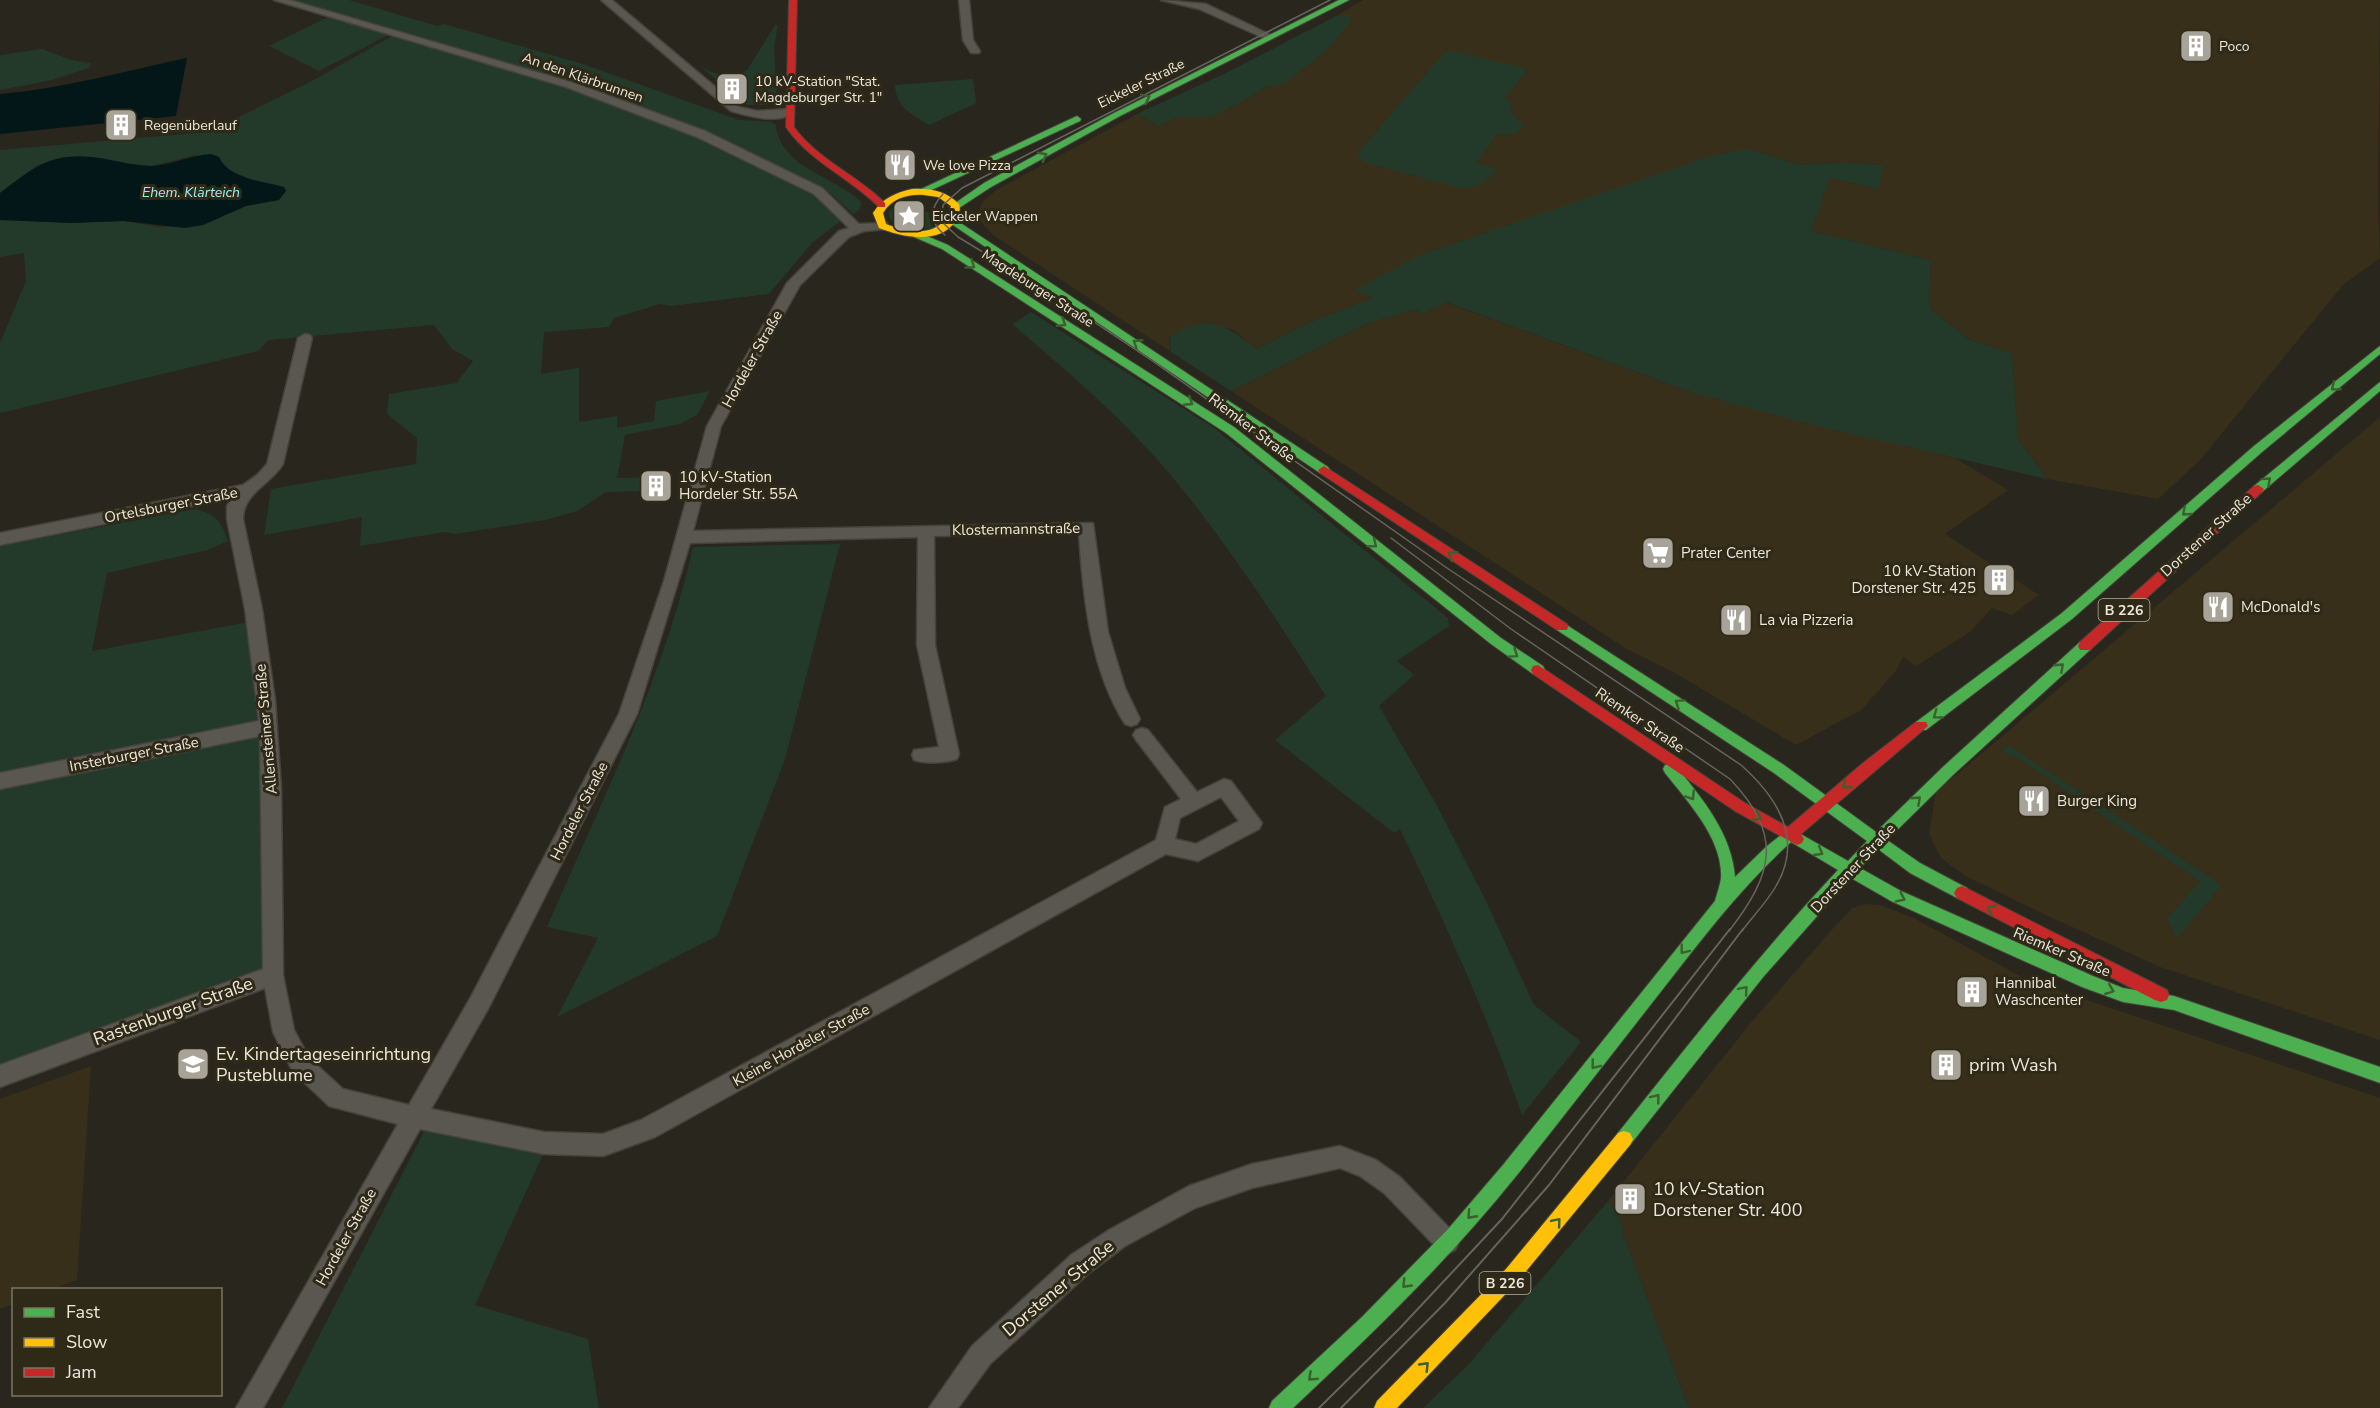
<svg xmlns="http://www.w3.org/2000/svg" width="2380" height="1408" font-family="'Nunito Sans',sans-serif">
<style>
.built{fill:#372f19}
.green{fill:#233a2a}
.water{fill:#041718}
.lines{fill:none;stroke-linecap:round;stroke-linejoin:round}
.street-casing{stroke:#45423b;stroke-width:3}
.fast-casing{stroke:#45423b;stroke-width:2}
.slow-casing{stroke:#45423b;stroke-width:2}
.jam-casing{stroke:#45423b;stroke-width:2}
.street{fill:#5a5751;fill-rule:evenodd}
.fast{fill:#4caf50;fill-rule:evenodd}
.slow{fill:#ffc107;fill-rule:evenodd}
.jam{fill:#c62828;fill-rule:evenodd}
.tram-far1{stroke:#67645e;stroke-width:1.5}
.tram{stroke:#67645e;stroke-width:2}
.oneway{stroke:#3b5f2e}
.labels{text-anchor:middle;stroke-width:6;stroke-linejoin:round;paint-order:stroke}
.far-poi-label{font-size:14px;fill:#ebe7dc;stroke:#2f2917;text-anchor:start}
.far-street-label{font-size:14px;fill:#ebe7dc;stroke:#2f2917}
.far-water-label{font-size:14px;font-style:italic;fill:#9beff4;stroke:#2f2917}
.shield{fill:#2f2917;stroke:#b3aea1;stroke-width:1.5}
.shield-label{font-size:14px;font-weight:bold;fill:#ebe7dc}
.street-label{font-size:15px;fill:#ebe7dc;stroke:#2f2917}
.poi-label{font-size:15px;fill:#ebe7dc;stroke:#2f2917;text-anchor:start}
.near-street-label{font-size:18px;fill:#ebe7dc;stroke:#2f2917}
.near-poi-label{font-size:18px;fill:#ebe7dc;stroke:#2f2917;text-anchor:start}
</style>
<rect width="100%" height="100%" fill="#29261d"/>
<path class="built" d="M 1363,0 L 2380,0 L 2378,201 L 2380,258 L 2343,285 L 2200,460 L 2158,499 L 2047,479 L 2018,439 L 2012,353 L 1970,340 L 1929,308 L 1931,260 L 1810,231 L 1830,178 L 1878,189 L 1883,165 L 1842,163 L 1799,165 L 1749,149 L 1365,292 L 1374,298 L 1313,321 L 1257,349 L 1233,330 L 1208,323 L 1173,335 L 1169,338 L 1171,352 L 993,235 L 980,221 L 978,214 L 983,201 L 998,189 L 1137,114 L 1159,126 L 1178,117 L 1206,117 L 1236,105 L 1266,87 L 1285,82 L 1348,16 L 1336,16 Z
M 1445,302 L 1694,393 L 1955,458 L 2008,490 L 1945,534 L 2039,595 L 2012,615 L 1992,608 L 1970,632 L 1916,666 L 1903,657 L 1896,671 L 1861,710 L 1796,745 L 1675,673 L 1627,649 L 1231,391 L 1366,324 L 1416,309 L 1423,314 Z
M 2380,417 L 2380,1040 L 2160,967 L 2050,917 L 1967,877 L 1941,858 L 1929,834 L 1936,792 Z
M 1865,904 L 1880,905 L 1914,918 L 2027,980 L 2380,1098 L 2380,1408 L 1689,1408 L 1624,1237 L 1621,1220 L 1608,1201 L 1754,1019 L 1836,925 L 1852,908 Z
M 91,1066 L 77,1280 L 53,1289 L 14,1290 L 13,1304 L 0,1309 L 0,1099 Z"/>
<path class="green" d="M 293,0 L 349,0 L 437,26 L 444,24 L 583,64 L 739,120 L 771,122 L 776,125 C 780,168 835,176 861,202 L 860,209 L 853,214 L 829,192 L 817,194 L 843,219 L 812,243 L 769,294 L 671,306 L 660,304 L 614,318 L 609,327 L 544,332 L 541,374 L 579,368 L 579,422 L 617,416 L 617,428 L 654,421 L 656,401 L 710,391 L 697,415 L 680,424 L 625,435 L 617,478 L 671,477 L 670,480 L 647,481 L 645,491 L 606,492 L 577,511 L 545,520 L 455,534 L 445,532 L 360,546 L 362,517 L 264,535 L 271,489 L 416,464 L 417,438 L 387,414 L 389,394 L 457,383 L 473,361 L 452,349 L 434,325 L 269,340 L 258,351 L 0,413 L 0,343 L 26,281 L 24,253 L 0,257 L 0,220 L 71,223 L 124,221 L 159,227 L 203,225 L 246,206 L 279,200 L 243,176 L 195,155 L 152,166 L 65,157 L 37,165 L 0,193 L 0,150 L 208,132 L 310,82 L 398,33 Z
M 330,16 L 390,34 L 319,71 L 269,46 Z
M 1336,16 L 1348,16 L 1352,20 L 1326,51 L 1285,83 L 1266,87 L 1236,105 L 1209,117 L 1178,117 L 1159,126 L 1137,114 L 1228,72 Z
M 775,25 L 778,25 L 774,47 L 777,98 L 768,105 L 747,105 L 702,68 C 716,75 736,80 748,69 Z
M 42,49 L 71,60 L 91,63 L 89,68 L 52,80 L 0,90 L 0,55 Z
M 1453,51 L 1528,69 L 1505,98 L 1511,103 L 1512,115 L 1524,124 L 1516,134 L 1496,135 L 1476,163 L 1496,169 C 1487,183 1476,187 1460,188 L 1364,162 L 1357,154 L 1443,54 Z
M 973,79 L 976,103 L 929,125 C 912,114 896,108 895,85 Z
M 1749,149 L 1799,165 L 1842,163 L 1884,165 L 1878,189 L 1830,178 L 1811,231 L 1931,260 L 1929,308 L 1970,340 L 2012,353 L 2018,439 L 2047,479 L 1805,423 L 1694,393 L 1446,302 L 1423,314 L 1416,309 L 1366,324 L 1231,391 L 1171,352 L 1170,336 C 1178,333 1184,328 1192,326 C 1219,317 1237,335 1257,349 L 1313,321 L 1373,298 L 1355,289 L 1423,254 L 1711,156 Z
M 902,199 L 928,212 L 932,228 C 918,230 888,232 889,211 Z
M 1031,312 L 1214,428 L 1448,618 L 1449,626 L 1397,661 L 1414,675 L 1379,706 L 1436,804 L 1484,897 L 1534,1005 L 1581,1042 L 1522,1115 C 1488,1017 1445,923 1400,829 L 1394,833 L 1275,740 L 1326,696 C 1274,616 1224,537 1162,465 C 1117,413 1064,368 1012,324 Z
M 195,509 C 216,514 221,521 228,541 L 207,550 L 107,573 L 92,651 L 255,621 L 273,975 L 0,1076 L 0,546 Z
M 840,544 L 785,759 L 717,936 L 557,1017 L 598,938 L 547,927 C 600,804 664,679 693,547 Z
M 2008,745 L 2222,885 L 2177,938 L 2167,919 L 2200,881 L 2021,760 L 2001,751 Z
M 427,1126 L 543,1154 L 475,1305 L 588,1339 L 599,1408 L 282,1408 Z
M 1608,1201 L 1621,1220 L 1624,1237 L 1689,1408 L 1423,1408 L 1469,1364 Z"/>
<path class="water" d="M 187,58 L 176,116 L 0,134 L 0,94 C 63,89 124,71 187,58 Z
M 211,154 L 219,157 C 229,179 262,181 284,187 L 286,191 L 279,200 L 246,206 L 203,225 L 185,228 L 124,221 L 71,223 L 0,220 L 0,193 C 38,164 55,150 106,159 C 121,162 137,166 152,166 C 172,165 191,155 211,154 Z"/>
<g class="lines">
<g class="street-casing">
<path id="street" d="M 274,0 L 290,0 L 574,83 L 705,131 L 822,188 L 859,224 L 887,223 L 887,229 L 864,231 L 849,237 L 800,285 L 721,426 L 693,531 L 1093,523 L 1108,632 L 1125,688 L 1140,719 L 1137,724 L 1131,726 L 1125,724 C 1090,669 1083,596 1079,533 L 934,536 L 935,645 L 959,754 L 957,759 C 945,763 926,764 914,760 L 912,755 L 914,750 L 939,747 L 917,645 L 918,537 L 690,543 L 637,714 L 488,1009 L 431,1109 L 544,1132 L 603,1134 L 641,1120 L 1156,840 L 1165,807 L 1181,799 L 1136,740 L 1133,735 L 1136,730 L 1142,728 L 1148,730 L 1197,792 L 1224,779 L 1231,781 L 1262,823 L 1259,829 L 1198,861 L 1166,854 L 655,1137 L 603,1156 L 544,1154 L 420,1129 L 263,1408 L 236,1408 L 398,1124 L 329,1106 L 293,1072 L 273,1032 L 265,988 L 0,1087 L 0,1065 L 263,969 L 260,736 L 0,789 L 0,773 L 259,721 L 245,609 L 227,519 L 227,506 L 232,498 L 0,545 L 0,533 L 243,485 L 257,475 L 267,464 L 298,338 L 305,334 L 310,335 L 312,338 L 283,464 C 270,485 243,493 243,519 L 262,609 L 275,700 L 281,788 L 283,975 L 294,1030 L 309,1058 L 343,1089 L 409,1105 L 472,995 L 619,714 L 664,581 L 707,426 L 787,283 L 839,231 L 849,228 L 814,194 L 697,137 L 566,87 ZM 1221,797 L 1239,821 L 1196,844 L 1175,839 L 1180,818 Z
M 601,0 L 612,0 L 739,107 L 757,111 L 788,109 L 794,112 C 778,125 748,116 731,111 Z
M 959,0 L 969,0 L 973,40 L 980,51 L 979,53 L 971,53 L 963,40 Z
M 1161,0 L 1206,4 L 1275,37 L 1266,39 L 1199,9 Z
M 1340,1146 L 1376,1160 L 1400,1177 L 1455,1234 L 1459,1242 L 1455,1250 L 1447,1254 L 1439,1250 L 1384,1193 L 1360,1176 L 1340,1168 L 1252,1188 L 1195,1208 L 1125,1246 L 1089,1273 L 990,1364 L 958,1408 L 929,1408 L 972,1346 L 1071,1255 L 1109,1230 L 1189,1186 L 1252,1164 Z"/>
</g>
<g class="fast-casing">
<path id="fast" d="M 1339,0 L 1349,0 L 1120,116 L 991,187 L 959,208 L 951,206 L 984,183 L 1114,113 Z
M 1077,116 L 1081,119 L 1080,121 L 925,193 L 917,191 Z
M 953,218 L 1328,467 L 1330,470 L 1328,473 L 1320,473 L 950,223 L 950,219 Z
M 917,232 L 948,245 L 1234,427 L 1501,638 L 1543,666 L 1545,670 L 1543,674 L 1533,674 L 1491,644 L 1226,433 L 942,249 L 914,237 L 912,235 Z
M 2380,346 L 2380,354 L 2262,452 L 2072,619 L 1926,730 L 1916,730 L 1914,726 L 1916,722 L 2062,613 L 2254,446 Z
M 2380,382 L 2380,391 L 2262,492 L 2254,492 L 2252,489 L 2254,486 Z
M 1562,622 L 1784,765 L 1876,832 L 1944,766 L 2080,642 L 2090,642 L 2092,646 L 2090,650 L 1954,774 L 1887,840 L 1920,863 L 1967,888 L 1970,893 L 1967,898 L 1962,900 L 1957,898 L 1910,873 L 1878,849 L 1860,868 L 1901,891 L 2093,976 L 2123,988 L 2174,996 L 2380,1067 L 2380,1083 L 2174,1010 L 2123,1002 L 2082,987 L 1891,901 L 1851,878 L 1764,976 L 1630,1145 L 1624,1147 L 1618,1145 L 1615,1139 L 1618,1133 C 1689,1044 1760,953 1838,870 L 1791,842 C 1743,885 1705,935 1666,985 C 1616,1049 1567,1112 1517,1175 C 1449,1260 1372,1334 1293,1408 L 1269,1408 L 1272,1401 L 1362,1317 L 1449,1228 L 1503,1165 L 1715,901 C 1717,893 1720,886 1721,878 C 1723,839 1688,802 1665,773 L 1663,769 L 1665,765 L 1675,765 C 1702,798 1732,834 1735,877 L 1767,846 L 1790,828 L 1848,861 L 1867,841 L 1774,773 L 1557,630 L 1556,627 Z"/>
</g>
<g class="slow-casing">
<path id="slow" d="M 912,189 C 930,188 946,191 959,204 C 961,210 959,216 955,222 C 938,245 902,237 879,228 L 873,213 C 883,198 895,193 912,189 ZM 924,195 L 938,197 L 951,206 C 943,238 911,234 886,224 L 883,213 C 892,198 908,194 924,195 Z
M 1624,1131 L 1630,1133 L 1633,1139 L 1630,1145 L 1518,1281 L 1397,1408 L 1374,1408 L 1377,1401 L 1506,1269 L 1618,1133 Z"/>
</g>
<g class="jam-casing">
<path id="jam" d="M 789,0 L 797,0 L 794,127 C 818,160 857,175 885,203 L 885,207 L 879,207 C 849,177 810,162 786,127 Z
M 1324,466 L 1567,624 L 1568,627 L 1567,630 L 1557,630 L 1320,473 L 1318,470 Z
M 2258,485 L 2264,489 L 2262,492 L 2090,650 L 2080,650 L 2078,646 L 2080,642 L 2254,486 Z
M 1538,665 L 1745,803 L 1788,827 L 1863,763 L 1916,722 L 1926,722 L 1928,726 L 1801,834 L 1804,839 L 1802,843 L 1797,845 L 1735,811 L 1533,674 L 1531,670 L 1533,666 Z
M 1962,886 L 2167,990 L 2169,995 L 2167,1000 L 2161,1002 L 2155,1000 L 1957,898 L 1954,893 L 1957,888 Z"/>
</g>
<use href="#street" class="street"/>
<use href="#fast" class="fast"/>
<use href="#slow" class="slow"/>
<use href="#jam" class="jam"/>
<path class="tram-far1" d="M 1330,0 L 962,188 L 943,205 L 942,222 L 958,237 L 1052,294 L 1154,362 L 1447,568 L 1741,765 C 1777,797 1804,839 1776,886 C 1767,902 1753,916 1742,931
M 943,194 C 929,209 929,222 945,235
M 1391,538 L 1511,629 L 1730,779 C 1783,835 1774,873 1729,931"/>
<path class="tram" d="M 1319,1408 L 1400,1328 L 1502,1219 L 1730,929
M 1341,1408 L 1445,1303 L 1549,1185 L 1743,929"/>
</g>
<defs><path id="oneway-chevron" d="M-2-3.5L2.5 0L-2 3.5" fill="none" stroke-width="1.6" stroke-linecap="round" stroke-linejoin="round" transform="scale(1.5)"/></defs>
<g class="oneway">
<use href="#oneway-chevron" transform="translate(1146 98) rotate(-26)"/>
<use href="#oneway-chevron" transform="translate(1043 156) rotate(-28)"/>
<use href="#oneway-chevron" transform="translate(971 265) rotate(34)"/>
<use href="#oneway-chevron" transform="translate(1062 323) rotate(32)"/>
<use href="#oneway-chevron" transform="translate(1137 343) rotate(-147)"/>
<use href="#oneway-chevron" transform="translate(2335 387) rotate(141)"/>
<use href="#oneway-chevron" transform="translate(1189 402) rotate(33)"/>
<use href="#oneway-chevron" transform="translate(2267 481) rotate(-42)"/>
<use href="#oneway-chevron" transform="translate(2186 512) rotate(139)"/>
<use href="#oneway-chevron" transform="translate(1373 544) rotate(39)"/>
<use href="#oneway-chevron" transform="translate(1452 555) rotate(-147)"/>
<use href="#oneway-chevron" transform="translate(1514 654) rotate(34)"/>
<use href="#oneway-chevron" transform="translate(2060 667) rotate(-43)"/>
<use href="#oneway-chevron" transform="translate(1679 703) rotate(-146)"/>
<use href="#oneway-chevron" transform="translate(1937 715) rotate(144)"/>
<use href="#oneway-chevron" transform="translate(1846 785) rotate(141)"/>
<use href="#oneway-chevron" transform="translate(1691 796) rotate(56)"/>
<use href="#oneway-chevron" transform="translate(1917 800) rotate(-43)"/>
<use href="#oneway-chevron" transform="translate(1757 817) rotate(30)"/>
<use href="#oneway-chevron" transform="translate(1819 852) rotate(30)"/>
<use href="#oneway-chevron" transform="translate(1901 898) rotate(26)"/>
<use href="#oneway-chevron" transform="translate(1991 909) rotate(-153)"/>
<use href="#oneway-chevron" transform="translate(1684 950) rotate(128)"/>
<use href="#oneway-chevron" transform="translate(1744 990) rotate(-50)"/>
<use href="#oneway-chevron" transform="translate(2110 990) rotate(21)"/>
<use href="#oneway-chevron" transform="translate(1595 1065) rotate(128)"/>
<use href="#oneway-chevron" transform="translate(1656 1098) rotate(-52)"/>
<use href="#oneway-chevron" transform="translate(1471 1215) rotate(132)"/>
<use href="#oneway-chevron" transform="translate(1557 1222) rotate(-50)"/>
<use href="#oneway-chevron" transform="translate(1406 1284) rotate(134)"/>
<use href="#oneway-chevron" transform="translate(1425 1366) rotate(-46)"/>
<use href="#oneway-chevron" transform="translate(1312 1377) rotate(137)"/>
</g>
<defs>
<g id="building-square" transform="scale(1.725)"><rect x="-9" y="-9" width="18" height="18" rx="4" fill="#a7a399" stroke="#2f2917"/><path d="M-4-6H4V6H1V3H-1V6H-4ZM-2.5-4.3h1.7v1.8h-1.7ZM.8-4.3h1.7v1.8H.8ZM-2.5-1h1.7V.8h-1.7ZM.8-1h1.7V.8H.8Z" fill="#fff"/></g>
<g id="restaurant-square" transform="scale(1.725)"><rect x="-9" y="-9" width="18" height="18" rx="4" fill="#a7a399" stroke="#2f2917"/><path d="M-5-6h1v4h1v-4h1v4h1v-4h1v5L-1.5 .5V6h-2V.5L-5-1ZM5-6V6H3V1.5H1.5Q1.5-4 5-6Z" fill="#fff"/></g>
<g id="sight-square" transform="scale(1.725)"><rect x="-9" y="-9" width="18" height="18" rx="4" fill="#a7a399" stroke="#2f2917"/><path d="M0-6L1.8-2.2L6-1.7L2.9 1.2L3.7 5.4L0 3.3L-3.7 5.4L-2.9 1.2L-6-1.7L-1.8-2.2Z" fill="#fff"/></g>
<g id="supermarket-square" transform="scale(1.725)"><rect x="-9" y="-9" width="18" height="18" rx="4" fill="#a7a399" stroke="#2f2917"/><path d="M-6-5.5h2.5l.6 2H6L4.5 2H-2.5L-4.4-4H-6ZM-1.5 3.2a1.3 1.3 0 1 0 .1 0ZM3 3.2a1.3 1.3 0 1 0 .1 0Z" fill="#fff"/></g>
<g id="school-square" transform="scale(1.725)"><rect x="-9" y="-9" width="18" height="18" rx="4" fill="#a7a399" stroke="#2f2917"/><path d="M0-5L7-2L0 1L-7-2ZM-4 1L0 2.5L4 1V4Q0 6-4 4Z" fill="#fff"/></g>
</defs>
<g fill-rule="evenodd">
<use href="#building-square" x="2196" y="46"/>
<use href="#building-square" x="732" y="89"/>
<use href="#building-square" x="121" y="125"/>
<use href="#restaurant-square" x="900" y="165"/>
<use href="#sight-square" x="909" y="216"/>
<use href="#building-square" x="656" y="486"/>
<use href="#supermarket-square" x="1658" y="553"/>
<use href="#building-square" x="1999" y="580"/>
<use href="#restaurant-square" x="2218" y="607"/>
<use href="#restaurant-square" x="1736" y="620"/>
<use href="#restaurant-square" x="2034" y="801"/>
<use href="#building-square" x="1972" y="992"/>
<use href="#school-square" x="193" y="1064"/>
<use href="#building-square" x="1946" y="1065"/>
<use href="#building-square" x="1630" y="1199"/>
</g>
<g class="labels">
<g class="far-poi-label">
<text x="2219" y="51">Poco</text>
<text x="755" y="86">10 kV-Station "Stat.<tspan x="755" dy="16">Magdeburger Str. 1"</tspan></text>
<text x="144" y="130">Regenüberlauf</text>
<text x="923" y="170">We love Pizza</text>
<text x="932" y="221">Eickeler Wappen</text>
</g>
<g class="far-street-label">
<text transform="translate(583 77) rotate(19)" y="5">An den Klärbrunnen</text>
<text transform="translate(1141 83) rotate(-26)" y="5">Eickeler Straße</text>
<text transform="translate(1038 288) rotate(33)" y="5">Magdeburger Straße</text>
</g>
<g class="far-water-label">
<text x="191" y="197">Ehem. Klärteich</text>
</g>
<g class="shield">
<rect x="2098.5" y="599" width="51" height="22" rx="4.5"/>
<rect x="1479.5" y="1272" width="51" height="22" rx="4.5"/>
</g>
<g class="shield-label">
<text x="2124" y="615">B 226</text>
<text x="1505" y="1288">B 226</text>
</g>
<g class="street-label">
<text transform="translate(752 359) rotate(-61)" y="5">Hordeler Straße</text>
<text transform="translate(1252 428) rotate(37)" y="5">Riemker Straße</text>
<text transform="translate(171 505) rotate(-11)" y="5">Ortelsburger Straße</text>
<text transform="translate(1016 529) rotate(-1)" y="5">Klostermannstraße</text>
<text transform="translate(2206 535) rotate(-42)" y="5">Dorstener Straße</text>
<text transform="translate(1640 720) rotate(34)" y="5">Riemker Straße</text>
<text transform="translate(266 729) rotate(-95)" y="5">Allensteiner Straße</text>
<text transform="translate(134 754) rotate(-11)" y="5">Insterburger Straße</text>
<text transform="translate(579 811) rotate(-63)" y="5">Hordeler Straße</text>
<text transform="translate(1853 868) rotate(-47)" y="5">Dorstener Straße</text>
<text transform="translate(2062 952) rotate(23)" y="5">Riemker Straße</text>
<text transform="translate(801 1045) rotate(-29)" y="5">Kleine Hordeler Straße</text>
<text transform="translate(346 1237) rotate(-61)" y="5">Hordeler Straße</text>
</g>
<g class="poi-label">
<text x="679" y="482">10 kV-Station<tspan x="679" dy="17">Hordeler Str. 55A</tspan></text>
<text x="1681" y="558">Prater Center</text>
<text x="1976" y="576" text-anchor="end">10 kV-Station<tspan x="1976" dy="17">Dorstener Str. 425</tspan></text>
<text x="2241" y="612">McDonald's</text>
<text x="1759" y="625">La via Pizzeria</text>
<text x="2057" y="806">Burger King</text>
<text x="1995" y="988">Hannibal<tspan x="1995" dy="17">Waschcenter</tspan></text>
</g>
<g class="near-street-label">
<text transform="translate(173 1011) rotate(-20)" y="6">Rastenburger Straße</text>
<text transform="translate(1058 1288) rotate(-40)" y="6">Dorstener Straße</text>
</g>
<g class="near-poi-label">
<text x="216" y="1060">Ev. Kindertageseinrichtung<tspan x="216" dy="21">Pusteblume</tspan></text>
<text x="1969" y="1071">prim Wash</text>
<text x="1653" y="1195">10 kV-Station<tspan x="1653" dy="21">Dorstener Str. 400</tspan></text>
</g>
</g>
<rect x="12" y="1288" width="210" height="108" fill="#2f2917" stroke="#7a7566" stroke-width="1.5"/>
<rect x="24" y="1308" width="30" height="9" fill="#4caf50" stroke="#7a7566" stroke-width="1.5"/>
<text x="66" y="1318" font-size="18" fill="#ebe7dc">Fast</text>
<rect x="24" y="1338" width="30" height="9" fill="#ffc107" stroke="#7a7566" stroke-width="1.5"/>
<text x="66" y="1348" font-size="18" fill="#ebe7dc">Slow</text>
<rect x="24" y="1368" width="30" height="9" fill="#c62828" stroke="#7a7566" stroke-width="1.5"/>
<text x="66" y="1378" font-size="18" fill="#ebe7dc">Jam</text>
</svg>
